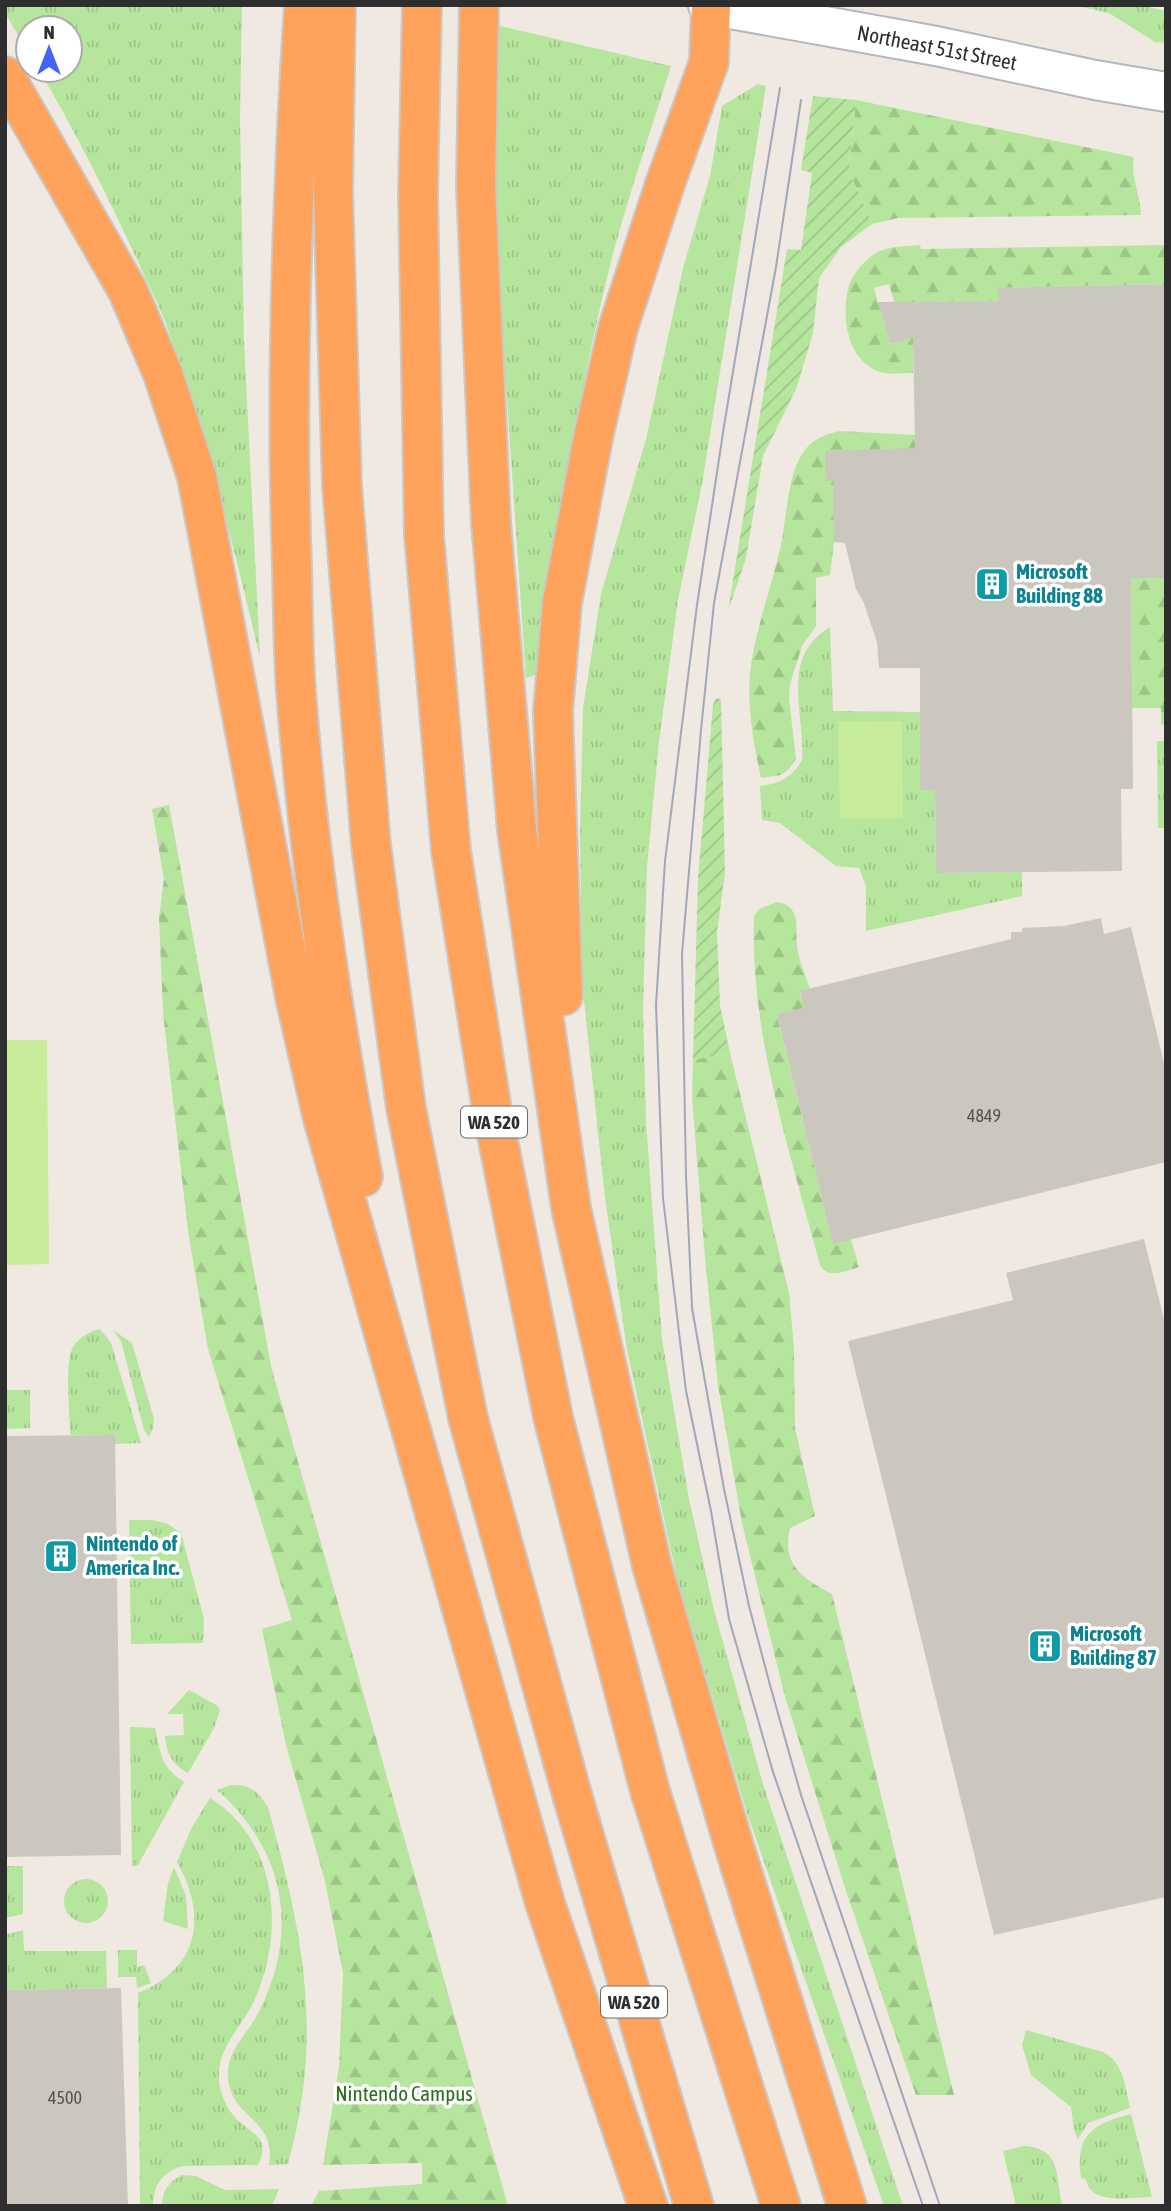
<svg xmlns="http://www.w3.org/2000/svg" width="1171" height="2211" font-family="'Asap Condensed',sans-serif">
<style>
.grass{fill:url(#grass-tufts)}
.forest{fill:url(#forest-firs);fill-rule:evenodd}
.garden{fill:url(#garden-furrows)}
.pitch{fill:#c9ec9a}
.building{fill:#cbc7bf}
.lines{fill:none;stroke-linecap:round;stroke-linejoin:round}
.secondary-casing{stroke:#b4b7c1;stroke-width:42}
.highway-casing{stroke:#c9c9c9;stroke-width:42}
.secondary{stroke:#fff;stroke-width:38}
.highway{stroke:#ffa35c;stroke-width:38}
.tram{stroke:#a3a6b8;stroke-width:2}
.labels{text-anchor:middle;stroke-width:7;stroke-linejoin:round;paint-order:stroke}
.number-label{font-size:18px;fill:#555452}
.shield{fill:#fff;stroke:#6d6d6d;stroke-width:2}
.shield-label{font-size:19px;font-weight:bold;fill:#2e2e2e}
.street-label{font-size:21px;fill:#2e2e2e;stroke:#fff}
.culture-label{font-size:21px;font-weight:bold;fill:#0d838f;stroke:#fff;text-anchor:start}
.park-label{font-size:21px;fill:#2c6e1b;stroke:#fff}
</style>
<defs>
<pattern id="grass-tufts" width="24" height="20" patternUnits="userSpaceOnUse" patternTransform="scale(1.75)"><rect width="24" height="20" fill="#b6e59e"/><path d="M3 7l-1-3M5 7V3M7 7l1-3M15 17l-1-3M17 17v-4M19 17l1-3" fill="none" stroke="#9dc588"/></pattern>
<pattern id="forest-firs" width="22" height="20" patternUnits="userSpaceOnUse" patternTransform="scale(1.75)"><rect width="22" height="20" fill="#b6e59e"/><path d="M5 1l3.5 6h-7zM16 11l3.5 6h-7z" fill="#9dc588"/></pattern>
<pattern id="garden-furrows" width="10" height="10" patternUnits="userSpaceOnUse" patternTransform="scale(1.75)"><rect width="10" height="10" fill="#b6e59e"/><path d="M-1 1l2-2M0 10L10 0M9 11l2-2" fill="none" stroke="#9dc588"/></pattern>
</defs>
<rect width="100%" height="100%" fill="#efe9e1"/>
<path class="grass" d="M 5,5 L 242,5 L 240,118 L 244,342 L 260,657 C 233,544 205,430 165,321 C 156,298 144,276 134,253 C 105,191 74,129 39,70 L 70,70 L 70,28 L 28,28 L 28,52 L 5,13 Z
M 1073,5 L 1140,5 L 1166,11 L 1166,43 L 1155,42 L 1109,13 Z
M 496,25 L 671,66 C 652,127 631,188 614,250 C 578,389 558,532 538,674 L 526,678 L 498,268 L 493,139 Z
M 758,84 L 766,86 L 702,484 L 678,600 L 659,742 L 647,866 L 643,1010 L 646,1122 L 662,1339 L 689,1499 L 714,1610 L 763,1784 L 903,2206 L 884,2206 L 747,1813 L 677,1578 L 627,1350 L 605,1198 L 582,981 L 580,830 L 583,708 L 601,594 L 646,439 L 683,268 L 710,176 L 722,106 Z
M 830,627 L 833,711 L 921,712 L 921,790 L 935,790 L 936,873 L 1022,872 L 1022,896 L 866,931 L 866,886 L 859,868 L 836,866 L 780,823 L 762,820 L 760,786 C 779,784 793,777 802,760 C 806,716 778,658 830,627 Z
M 1165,739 L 1166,828 L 1158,828 L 1157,741 L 1164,741 Z
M 100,1329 L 111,1343 L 141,1443 L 115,1444 L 114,1435 L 70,1435 C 70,1414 65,1370 71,1352 C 75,1339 88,1332 100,1329 Z
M 113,1330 L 132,1343 L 154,1419 L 153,1428 L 149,1437 L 144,1430 L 121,1341 Z
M 30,1390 L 30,1428 L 5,1429 L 5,1390 Z
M 129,1520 L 153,1520 L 168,1524 L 181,1533 L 204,1619 L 203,1643 L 131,1644 Z
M 189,1690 L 218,1706 L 220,1711 L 214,1728 L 188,1773 C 172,1764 167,1755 165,1736 L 184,1735 L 183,1714 L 167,1714 Z
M 130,1727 L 155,1728 C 161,1754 160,1766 184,1782 L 138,1865 L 132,1866 Z
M 231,1785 C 252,1785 257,1791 268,1807 C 303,1934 324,2034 288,2164 L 269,2165 C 277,2116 228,2120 228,2073 C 228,2049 249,2032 259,2012 C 300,1930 285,1850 217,1790 Z
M 210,1798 C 278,1840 285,1931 255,1999 C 243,2026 216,2048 219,2080 C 220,2092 225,2105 233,2115 C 247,2133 273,2135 258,2165 L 182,2166 C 163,2172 153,2185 153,2206 L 140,2206 L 138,1993 C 199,1968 208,1917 177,1862 L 192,1827 Z
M 5,1866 L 23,1866 L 23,1914 L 5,1918 Z
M 174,1867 L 186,1896 L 188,1929 L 163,1921 L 168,1883 Z
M64 1901a22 22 0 1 1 44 0a22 22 0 1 1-44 0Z
M 23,1930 L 24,1951 L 106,1951 L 107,1988 L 5,1990 L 5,1935 Z
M 118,1950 L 137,1950 L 137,1967 L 144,1965 L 151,1983 L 137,1988 L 136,1977 L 118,1977 Z
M 1026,2030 L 1103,2052 C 1124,2063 1125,2086 1130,2108 L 1088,2123 L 1078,2139 L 1074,2130 L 1071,2107 L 1031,2075 L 1022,2045 Z
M 1131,2114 L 1152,2197 C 1132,2197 1091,2206 1086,2180 L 1081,2178 C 1075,2135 1092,2124 1131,2114 Z
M 1024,2146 C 1065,2149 1054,2179 1063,2206 L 1016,2206 L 1003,2151 Z
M 182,2175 L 196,2176 L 225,2190 L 279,2189 L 272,2206 L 162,2206 C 162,2191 168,2182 182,2175 Z"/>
<path class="forest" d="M 856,100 L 1134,157 C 1130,178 1141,195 1141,215 L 898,218 L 872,224 L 849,171 Z
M 920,245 L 921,249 L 1166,245 L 1166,284 L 999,288 L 999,301 L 913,302 L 913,373 C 902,373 890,375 880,372 C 848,361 841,319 848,289 C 851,276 863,262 873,255 C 887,245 905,247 920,245 ZM 889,284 L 905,340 L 890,344 L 874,288 Z
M 840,431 L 915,435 L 915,485 L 834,498 L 834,542 L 830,575 L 816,578 L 816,626 L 802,646 L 790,684 L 789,699 L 796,759 L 788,770 L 781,775 L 761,778 C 753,742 746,702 751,665 C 757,625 772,585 781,545 C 786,521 788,476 801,456 C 810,440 823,435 840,431 Z
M 1131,578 L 1166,578 L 1166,726 L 1161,724 L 1161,708 L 1132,708 Z
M 169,805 L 271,1366 L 508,2206 L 311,2206 L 319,2191 L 422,2184 L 422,2163 L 323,2165 L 339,2067 L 343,1973 L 325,1881 L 286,1745 L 262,1629 L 292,1620 L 208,1349 L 188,1231 L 163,1013 L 159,917 L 164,879 L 152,809 Z
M 777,902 C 783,903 789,905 792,910 C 799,920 795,933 797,944 C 798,960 805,974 810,989 L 800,992 L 804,1008 L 777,1015 L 833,1243 L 851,1239 L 859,1267 C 846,1271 828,1280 820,1265 C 790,1151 750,1036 754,917 L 759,909 Z
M 730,1053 L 789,1293 L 794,1347 L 795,1428 L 815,1516 L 790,1528 C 781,1565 803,1579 832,1594 L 954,2095 L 916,2095 L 846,1891 L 784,1693 L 742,1523 L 718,1385 L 705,1258 L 692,1098 L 693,1060 Z"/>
<path class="garden" d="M 813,96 L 856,100 L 849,171 L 872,224 L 841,247 L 819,278 L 813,333 L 797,387 L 763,456 L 746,558 L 728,611 L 787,249 L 801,250 L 812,173 L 801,170 Z
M 716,698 L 721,699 L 725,873 L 717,932 L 720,1005 L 730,1053 L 693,1060 L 698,879 L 713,705 Z"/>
<path class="pitch" d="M 902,721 L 903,818 L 840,819 L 838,722 Z
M 5,1040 L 47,1040 L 49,1264 L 5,1265 Z"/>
<path class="building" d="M 1166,284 L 1166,578 L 1131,578 L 1133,789 L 1121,789 L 1122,871 L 936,873 L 935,790 L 920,790 L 920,668 L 879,668 L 877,642 L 863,601 L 856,589 L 845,543 L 834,542 L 833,480 L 826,481 L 825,451 L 915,448 L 913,338 L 890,344 L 878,302 L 999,301 L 998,288 Z
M 1101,918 L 1104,934 L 1131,927 L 1166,1071 L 1166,1162 L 833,1244 L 777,1014 L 804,1008 L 800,991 L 1011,939 L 1011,932 L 1022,932 L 1022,928 L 1064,926 Z
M 1144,1239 L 1166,1327 L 1166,1897 L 994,1935 L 848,1341 L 1013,1300 L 1006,1273 Z
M 115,1435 L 121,1855 L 5,1857 L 5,1436 Z
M 121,1988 L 128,2206 L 5,2206 L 5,1990 Z"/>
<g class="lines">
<g class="secondary-casing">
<path id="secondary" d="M 708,5 L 936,46 L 1095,80 L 1166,92"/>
</g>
<g class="highway-casing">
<path id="highway" d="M 304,5 C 292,192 285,379 292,567 C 293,608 293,650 296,691 C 308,854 333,1016 363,1177
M 336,5 L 333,191 L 342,486 L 371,845 L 406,1108 L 468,1418 L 573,1798 L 694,2206
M 422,5 L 418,193 L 424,535 L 451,851 L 492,1110 L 553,1417 L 650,1791 L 781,2206
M 479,5 L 476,187 L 491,523 L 517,830 L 571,1208 L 652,1566 L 734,1846 L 847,2206
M 5,76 L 128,291 L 163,374 L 197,477 L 295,997 L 322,1115 L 545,1903 L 648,2206
M 563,996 L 553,712 L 562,603 L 593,438 L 618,328 L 665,184 L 709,62 L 711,5"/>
</g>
<use href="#secondary" class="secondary"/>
<use href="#highway" class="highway"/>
<path class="tram" d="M 780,88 L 724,426 L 697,605 L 665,861 L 656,1005 L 663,1198 L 686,1391 L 711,1511 L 729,1619 L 773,1772 L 923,2206
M 801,100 L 776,267 L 714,603 L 701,730 L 682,954 L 686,1176 L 692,1308 L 724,1489 L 749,1606 L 770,1685 L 801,1795 L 940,2206"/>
</g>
<defs>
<g id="building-square" transform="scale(1.75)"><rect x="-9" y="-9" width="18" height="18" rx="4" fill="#0f9aa8" stroke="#fff"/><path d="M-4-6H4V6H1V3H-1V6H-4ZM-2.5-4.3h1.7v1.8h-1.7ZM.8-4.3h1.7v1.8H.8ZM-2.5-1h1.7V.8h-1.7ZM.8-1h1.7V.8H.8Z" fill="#fff"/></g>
</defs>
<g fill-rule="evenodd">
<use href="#building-square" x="992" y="584"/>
<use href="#building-square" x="61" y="1556"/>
<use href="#building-square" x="1045" y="1646"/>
</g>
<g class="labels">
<g class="number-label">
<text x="984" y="1122">4849</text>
<text x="65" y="2104">4500</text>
</g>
<g class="shield">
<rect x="461" y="1106.5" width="66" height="31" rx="5"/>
<rect x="601" y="1986.5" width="66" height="31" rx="5"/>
</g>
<g class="shield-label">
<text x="494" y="1129">WA 520</text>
<text x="634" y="2009">WA 520</text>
</g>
<g class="street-label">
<text transform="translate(937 48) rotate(11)" y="7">Northeast 51st Street</text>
</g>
<g class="culture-label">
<text x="1016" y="579">Microsoft<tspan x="1016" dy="24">Building 88</tspan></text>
<text x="86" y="1551">Nintendo of<tspan x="86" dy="24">America Inc.</tspan></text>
<text x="1070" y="1641">Microsoft<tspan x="1070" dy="24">Building 87</tspan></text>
</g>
<g class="park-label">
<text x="404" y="2101">Nintendo Campus</text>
</g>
</g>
<rect width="1171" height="2211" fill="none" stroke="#2e2e2e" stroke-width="14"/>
<g transform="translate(49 49)"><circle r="33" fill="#ffffff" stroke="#ababab" stroke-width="2"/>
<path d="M0-5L12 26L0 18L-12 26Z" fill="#4264fb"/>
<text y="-10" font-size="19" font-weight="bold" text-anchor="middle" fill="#2e2e2e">N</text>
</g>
</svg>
